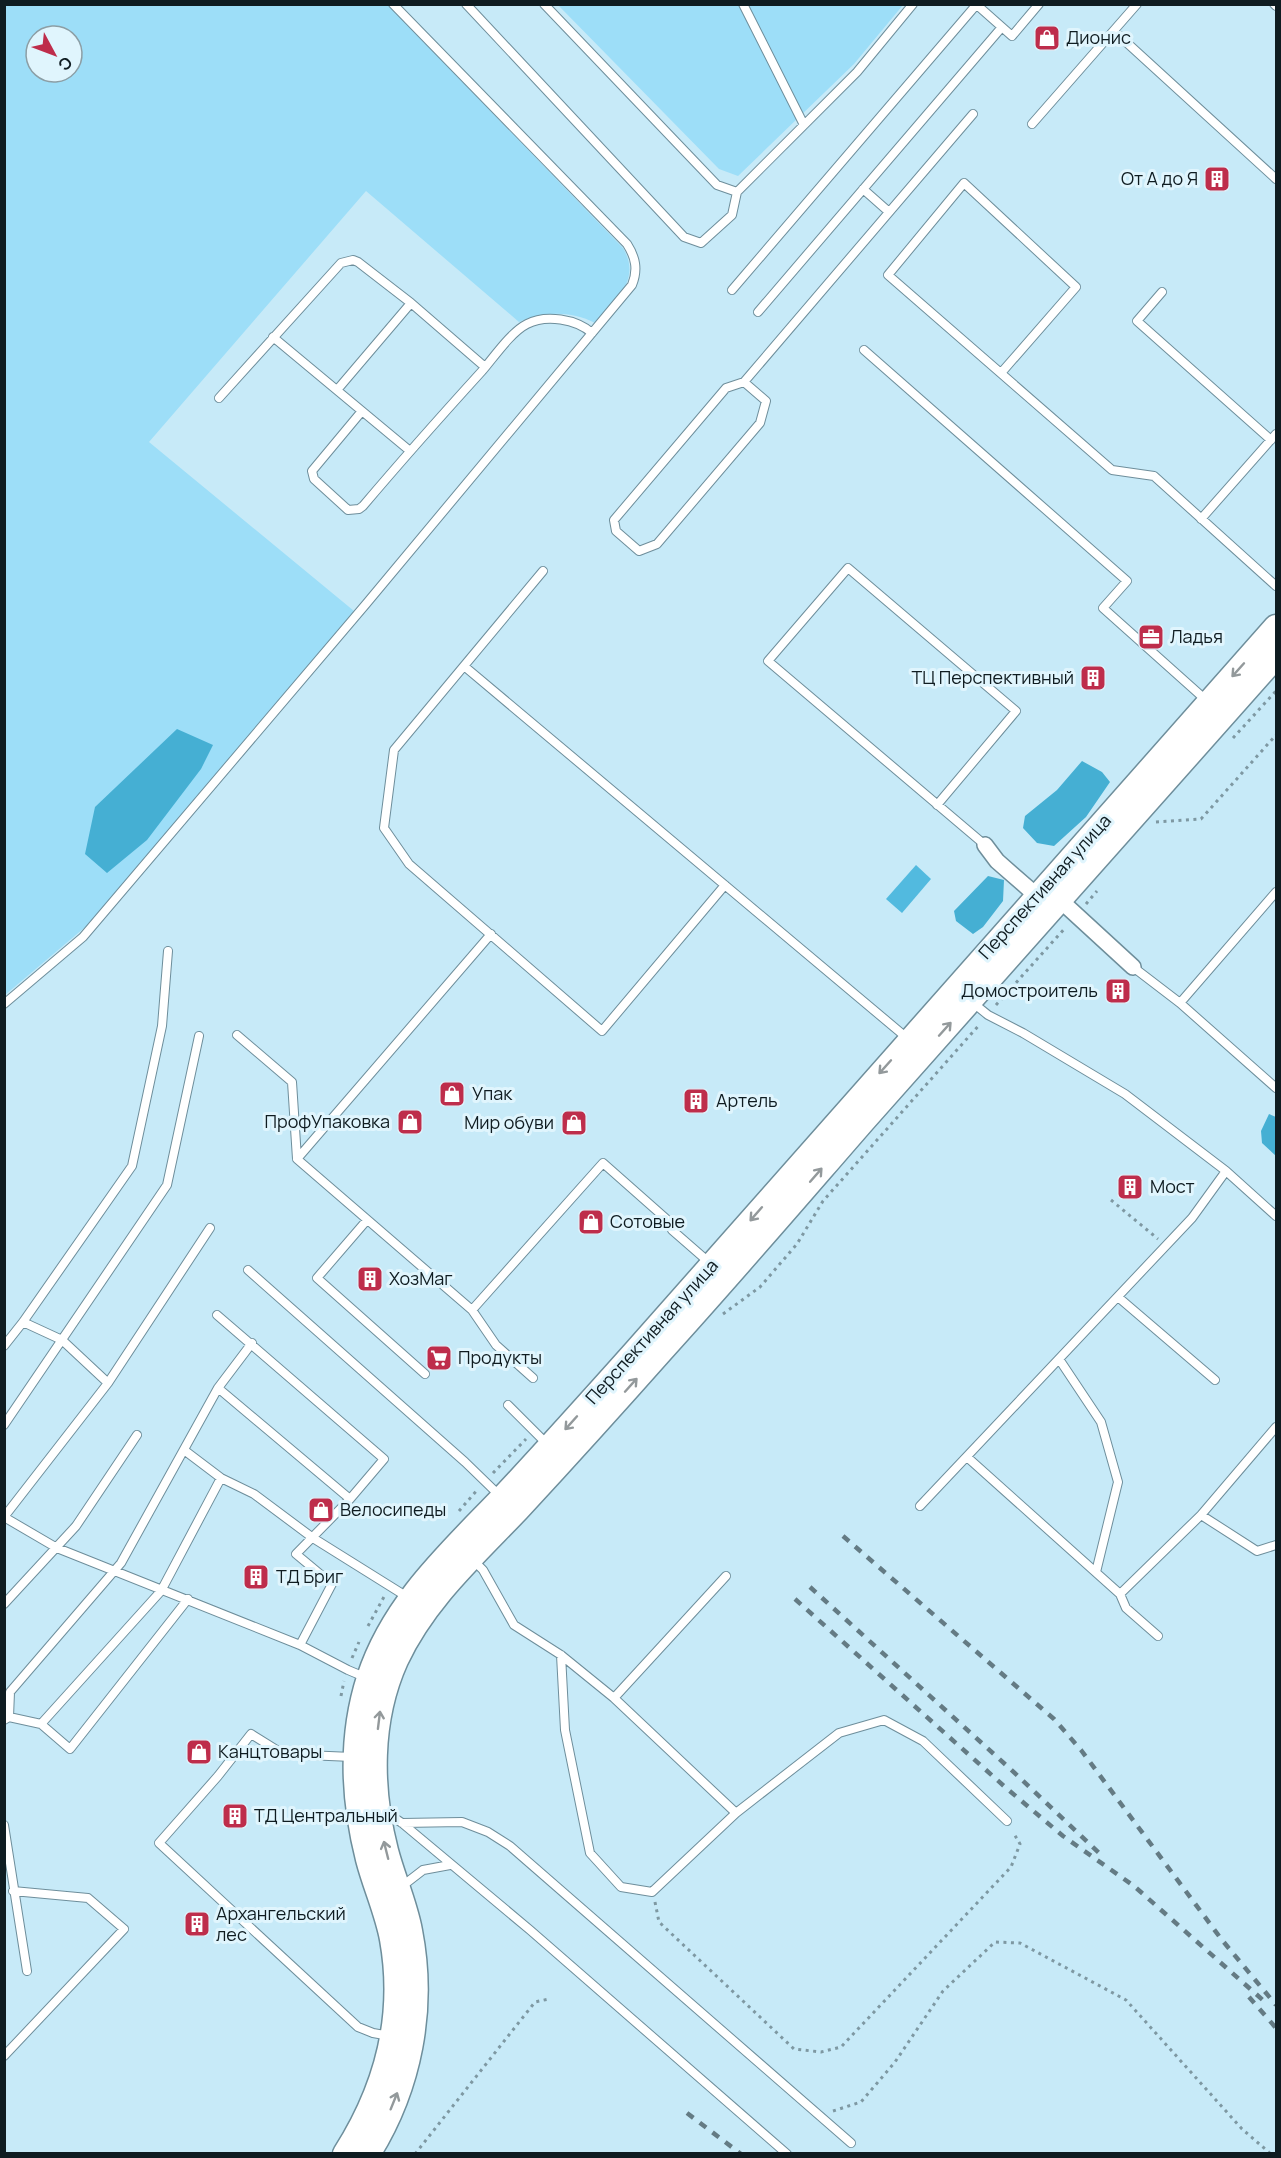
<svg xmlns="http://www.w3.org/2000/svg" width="1281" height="2158" font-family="Manrope,sans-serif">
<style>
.green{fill:#9ddef8;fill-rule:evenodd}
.forest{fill:#45afd3}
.water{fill:#52badf}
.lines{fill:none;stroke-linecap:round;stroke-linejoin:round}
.lane-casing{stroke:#6e8e9b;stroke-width:10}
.street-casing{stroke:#6e8e9b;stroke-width:18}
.primary-casing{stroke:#6e8e9b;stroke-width:27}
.path{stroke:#7e98a2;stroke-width:3;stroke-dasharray:3 4.5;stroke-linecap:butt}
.lane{stroke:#fff;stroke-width:8}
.street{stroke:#fff;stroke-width:15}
.primary{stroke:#fff;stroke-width:24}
.rail{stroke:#647b84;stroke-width:4.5;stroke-dasharray:8 8;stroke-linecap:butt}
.oneway{stroke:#93999b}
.labels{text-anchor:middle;stroke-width:6;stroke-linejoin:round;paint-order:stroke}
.poi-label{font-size:18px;fill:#0f1c21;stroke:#e0f5fd;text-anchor:start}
.street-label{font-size:18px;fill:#0f1c21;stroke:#e0f5fd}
</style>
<rect width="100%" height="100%" fill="#c7eaf8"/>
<path class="green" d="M 5,5 L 388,5 L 623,248 C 642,280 615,300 595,323 C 571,311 544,311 519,322 L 366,191 L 149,442 L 354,611 L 90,923 L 5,995 ZM 36,36 L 72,36 L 72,72 L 36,72 Z
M 558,5 L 903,5 L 854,64 L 738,176 L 719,169 Z"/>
<path class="forest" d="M 177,729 L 213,745 L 201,769 L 147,840 L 107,873 L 85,854 L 95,807 Z
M 1082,761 L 1102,772 L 1110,782 L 1086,817 L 1054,846 L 1037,843 L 1023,828 L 1025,816 L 1057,790 Z
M 988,876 L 1004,880 L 1003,901 L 983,927 L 973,934 L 956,921 L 954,911 Z
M 1269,1114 L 1276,1117 L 1276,1156 L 1262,1143 L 1261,1131 Z"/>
<path class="water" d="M 916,865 L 931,879 L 902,913 L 886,899 Z"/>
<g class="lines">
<g class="lane-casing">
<path id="lane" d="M 466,4 L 684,237 L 701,243 L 732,215 L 737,192 L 857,72 L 913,4
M 544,4 L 717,185 L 737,192
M 743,4 L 804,125
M 1274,4 L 1276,6
M 977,5 L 1012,36 L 1039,4
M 1114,31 L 1276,179
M 1032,124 L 1137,4
M 863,189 L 889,212
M 732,290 L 977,4
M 1162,292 L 1137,321 L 1271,440
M 758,312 L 1002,27
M 273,337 L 410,451
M 864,350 L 1127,581 L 1103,608 L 1207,701
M 1001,373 L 1076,287 L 964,183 L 888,275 L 1112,470 L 1154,476 L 1276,586
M 744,382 L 766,401 L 760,423 L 657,544 L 639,551 L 616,531 L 614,520 L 726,388 L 744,382 L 973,114
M 337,390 L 411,303
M 219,398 L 341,263 L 353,260 L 358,262 L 411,303 L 485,367
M 362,411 L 312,471 L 314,479 L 348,510 L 359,509 L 363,506 C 402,460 442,415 482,371 C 494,357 511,332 527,324 C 546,314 576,319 592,333
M 1201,519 L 1276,434
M 543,571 L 394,750 L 384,828 L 409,864 L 602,1031 L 725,885
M 464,666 L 907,1038
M 937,805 L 1016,711 L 848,568 L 768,661 L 985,845
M 1133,967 L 1180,1003 L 1276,1088
M 972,1002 L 988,1015 L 1023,1033 L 1125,1094 L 1226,1171 L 1276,1216
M 1180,1003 L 1276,892
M 4,1004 L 83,937 L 366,604 L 632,285 C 638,270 636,258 627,244 L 393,4
M 237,1035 L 292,1082 L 297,1159 L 472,1310 L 496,1345 L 533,1378
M 297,1159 L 491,934
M 367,1220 L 317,1278 L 425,1374
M 248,1270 L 465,1462 L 499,1495
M 1118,1297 L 1215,1380
M 472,1310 L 603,1163 L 672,1224 L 672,1230 L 711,1264
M 217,1315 L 384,1459 L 350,1499 L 296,1554 L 332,1584 L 300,1645
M 23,1322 L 62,1340 L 108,1383
M 4,1346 L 23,1322 L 132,1166 L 162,1026 L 168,951
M 1059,1359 L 1101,1422 L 1118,1482 L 1096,1572
M 218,1388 L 350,1499
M 508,1405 L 547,1444
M 4,1425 L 167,1185 L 199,1036
M 184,1450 L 221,1478 L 254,1494 L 313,1538 L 409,1598
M 967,1457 L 1120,1594 L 1126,1608 L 1158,1636
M 920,1506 L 1192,1218 L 1226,1171
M 1201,1515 L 1257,1551 L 1276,1545
M 4,1517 L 57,1548 L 300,1645 L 348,1670 L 367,1678
M 4,1517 L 108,1383 L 210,1228
M 473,1560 L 483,1570 L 514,1625 L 561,1655 L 614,1698 L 736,1813
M 1120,1594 L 1201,1515 L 1276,1427
M 4,1604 L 76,1526 L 137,1435
M 561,1655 L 565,1730 L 590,1853 L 621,1887 L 652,1892 L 736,1813 L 839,1733 L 884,1720 L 923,1741 L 1007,1821
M 614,1698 L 726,1576
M 9,1717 L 10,1692 L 121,1563 L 218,1388 L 252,1343
M 4,1720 L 9,1717 L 41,1724 L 70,1749 L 188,1599
M 41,1724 L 161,1591 L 221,1478
M 352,1757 L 283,1754 L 251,1734 L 218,1776 L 159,1843 L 358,2027 L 373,2033 L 390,2036
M 382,1819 L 393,1817 L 402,1823 L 530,1930 L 787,2154
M 402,1823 L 462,1822 L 488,1832 L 510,1846 L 851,2143
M 4,1825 L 27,1971
M 401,1887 L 423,1870 L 450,1865
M 4,2056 L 124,1929 L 88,1898 L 13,1891"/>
</g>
<g class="street-casing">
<path id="street" d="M 985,845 L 997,861 L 1037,896 L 1060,900 L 1133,967"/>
</g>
<g class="primary-casing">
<path id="primary" d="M 345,2154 C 387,2088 406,2017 392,1939 C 387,1912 375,1886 368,1859 C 353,1800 350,1737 369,1678 C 394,1601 454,1549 508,1492 C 551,1446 593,1399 635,1352 L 1276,627
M 368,2154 C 410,2087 425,2008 410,1931 C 405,1904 393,1878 386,1851 C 370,1789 369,1720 396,1660 C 424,1600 473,1556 518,1509 C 566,1457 614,1404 661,1351 C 730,1275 796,1198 863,1121 C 1000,965 1139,811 1276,656"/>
</g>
<path class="path" d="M 1233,738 L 1276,691
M 1156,822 L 1201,819 L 1276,735
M 1086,904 L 1097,891
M 996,1005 L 1066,927
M 1111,1200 L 1158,1239
M 723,1314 L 760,1287 L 797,1244 L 823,1201 L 980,1024
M 493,1473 L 526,1439
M 459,1511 L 478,1489
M 368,1626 L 385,1595
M 352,1658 L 359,1642
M 341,1696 L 344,1681
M 655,1902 L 659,1922 L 794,2049 L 821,2052 L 841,2047 L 1011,1867 L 1020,1844 L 1013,1832
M 833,2111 L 861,2102 L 895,2062 L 943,1991 L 995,1942 L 1020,1943 L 1126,2000 L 1242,2129 L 1271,2154
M 415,2154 L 535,2002 L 549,1999"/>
<use href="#lane" class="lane"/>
<use href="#street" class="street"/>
<use href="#primary" class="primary"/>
<path class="rail" d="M 843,1536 L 1054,1719 L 1081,1750 L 1222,1940 L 1276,2005
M 810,1587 L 1018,1776 L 1099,1853
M 795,1599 L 1005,1787 L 1063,1836 L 1134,1886 L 1265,2002
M 1249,1997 L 1276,2028
M 687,2113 L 741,2154"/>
</g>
<defs><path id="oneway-shaft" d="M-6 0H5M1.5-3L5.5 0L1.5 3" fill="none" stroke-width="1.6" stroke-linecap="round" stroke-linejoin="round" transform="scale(1.5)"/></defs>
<g class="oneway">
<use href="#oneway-shaft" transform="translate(1238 670) rotate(132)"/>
<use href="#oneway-shaft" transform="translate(945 1029) rotate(-48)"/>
<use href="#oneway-shaft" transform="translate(885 1067) rotate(132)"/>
<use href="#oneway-shaft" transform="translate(816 1175) rotate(-49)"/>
<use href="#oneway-shaft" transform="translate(756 1214) rotate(131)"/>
<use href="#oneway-shaft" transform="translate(631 1385) rotate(-48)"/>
<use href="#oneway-shaft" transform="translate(571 1423) rotate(132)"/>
<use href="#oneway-shaft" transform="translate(379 1720) rotate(-83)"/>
<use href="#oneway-shaft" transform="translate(386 1850) rotate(-104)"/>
<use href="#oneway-shaft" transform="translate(394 2101) rotate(-68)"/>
</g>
<defs>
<g id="shop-square" transform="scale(1.35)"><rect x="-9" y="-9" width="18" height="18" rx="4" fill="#be2d4b" stroke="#e0f5fd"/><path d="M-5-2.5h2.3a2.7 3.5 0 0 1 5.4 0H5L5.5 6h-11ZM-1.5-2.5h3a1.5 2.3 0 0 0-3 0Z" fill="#fff"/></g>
<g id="building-square" transform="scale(1.35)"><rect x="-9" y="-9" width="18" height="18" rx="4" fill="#be2d4b" stroke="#e0f5fd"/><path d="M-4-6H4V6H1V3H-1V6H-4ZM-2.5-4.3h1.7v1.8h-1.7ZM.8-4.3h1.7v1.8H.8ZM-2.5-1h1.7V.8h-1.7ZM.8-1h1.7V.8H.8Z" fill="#fff"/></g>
<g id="office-square" transform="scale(1.35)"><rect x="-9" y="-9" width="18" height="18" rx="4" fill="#be2d4b" stroke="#e0f5fd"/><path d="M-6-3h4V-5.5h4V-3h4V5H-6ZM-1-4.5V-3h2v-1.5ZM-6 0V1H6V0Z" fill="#fff"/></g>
<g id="supermarket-square" transform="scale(1.35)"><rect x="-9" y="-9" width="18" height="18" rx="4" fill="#be2d4b" stroke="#e0f5fd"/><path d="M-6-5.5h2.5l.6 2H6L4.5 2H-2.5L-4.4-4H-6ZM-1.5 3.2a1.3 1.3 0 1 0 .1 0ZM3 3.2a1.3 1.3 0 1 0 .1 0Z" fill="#fff"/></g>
</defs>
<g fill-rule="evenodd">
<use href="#shop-square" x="1047" y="38"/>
<use href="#building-square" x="1217" y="179"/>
<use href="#office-square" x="1151" y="637"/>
<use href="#building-square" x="1093" y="678"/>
<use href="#building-square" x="1118" y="991"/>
<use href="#shop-square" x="452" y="1094"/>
<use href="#building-square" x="696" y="1101"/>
<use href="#shop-square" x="410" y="1122"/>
<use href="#shop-square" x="574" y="1123"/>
<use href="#building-square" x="1130" y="1187"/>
<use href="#shop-square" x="591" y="1222"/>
<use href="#building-square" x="370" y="1279"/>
<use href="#supermarket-square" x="439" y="1358"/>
<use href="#shop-square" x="321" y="1510"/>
<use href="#building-square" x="256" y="1577"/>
<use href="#shop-square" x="199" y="1752"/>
<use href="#building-square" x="235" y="1816"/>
<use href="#building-square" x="197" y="1924"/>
</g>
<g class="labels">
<g class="poi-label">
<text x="1066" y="44">Дионис</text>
<text x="1198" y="185" text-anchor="end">От А до Я</text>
<text x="1170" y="643">Ладья</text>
<text x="1074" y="684" text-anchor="end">ТЦ Перспективный</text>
<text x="1098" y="997" text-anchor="end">Домостроитель</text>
<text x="472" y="1100">Упак</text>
<text x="716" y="1107">Артель</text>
<text x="390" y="1128" text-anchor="end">ПрофУпаковка</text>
<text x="554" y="1129" text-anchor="end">Мир обуви</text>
<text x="1150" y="1193">Мост</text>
<text x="610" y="1228">Сотовые</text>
<text x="389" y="1285">ХозМаг</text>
<text x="458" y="1364">Продукты</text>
<text x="340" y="1516">Велосипеды</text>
<text x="276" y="1583">ТД Бриг</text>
<text x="218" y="1758">Канцтовары</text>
<text x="254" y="1822">ТД Центральный</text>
<text x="216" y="1920">Архангельский<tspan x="216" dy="21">лес</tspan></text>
</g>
<g class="street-label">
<text transform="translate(1045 887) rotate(-48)" y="6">Перспективная улица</text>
<text transform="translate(652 1332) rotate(-48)" y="6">Перспективная улица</text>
</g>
</g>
<rect width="1281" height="2158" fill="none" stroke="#0f1c21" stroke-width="12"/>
<g transform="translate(54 54) rotate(131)"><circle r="28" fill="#e0f5fd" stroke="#8c9ea5" stroke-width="1.5"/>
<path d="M0-4.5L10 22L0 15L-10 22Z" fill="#be2d4b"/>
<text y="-9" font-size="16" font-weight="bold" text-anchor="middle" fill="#0f1c21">С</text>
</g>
</svg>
